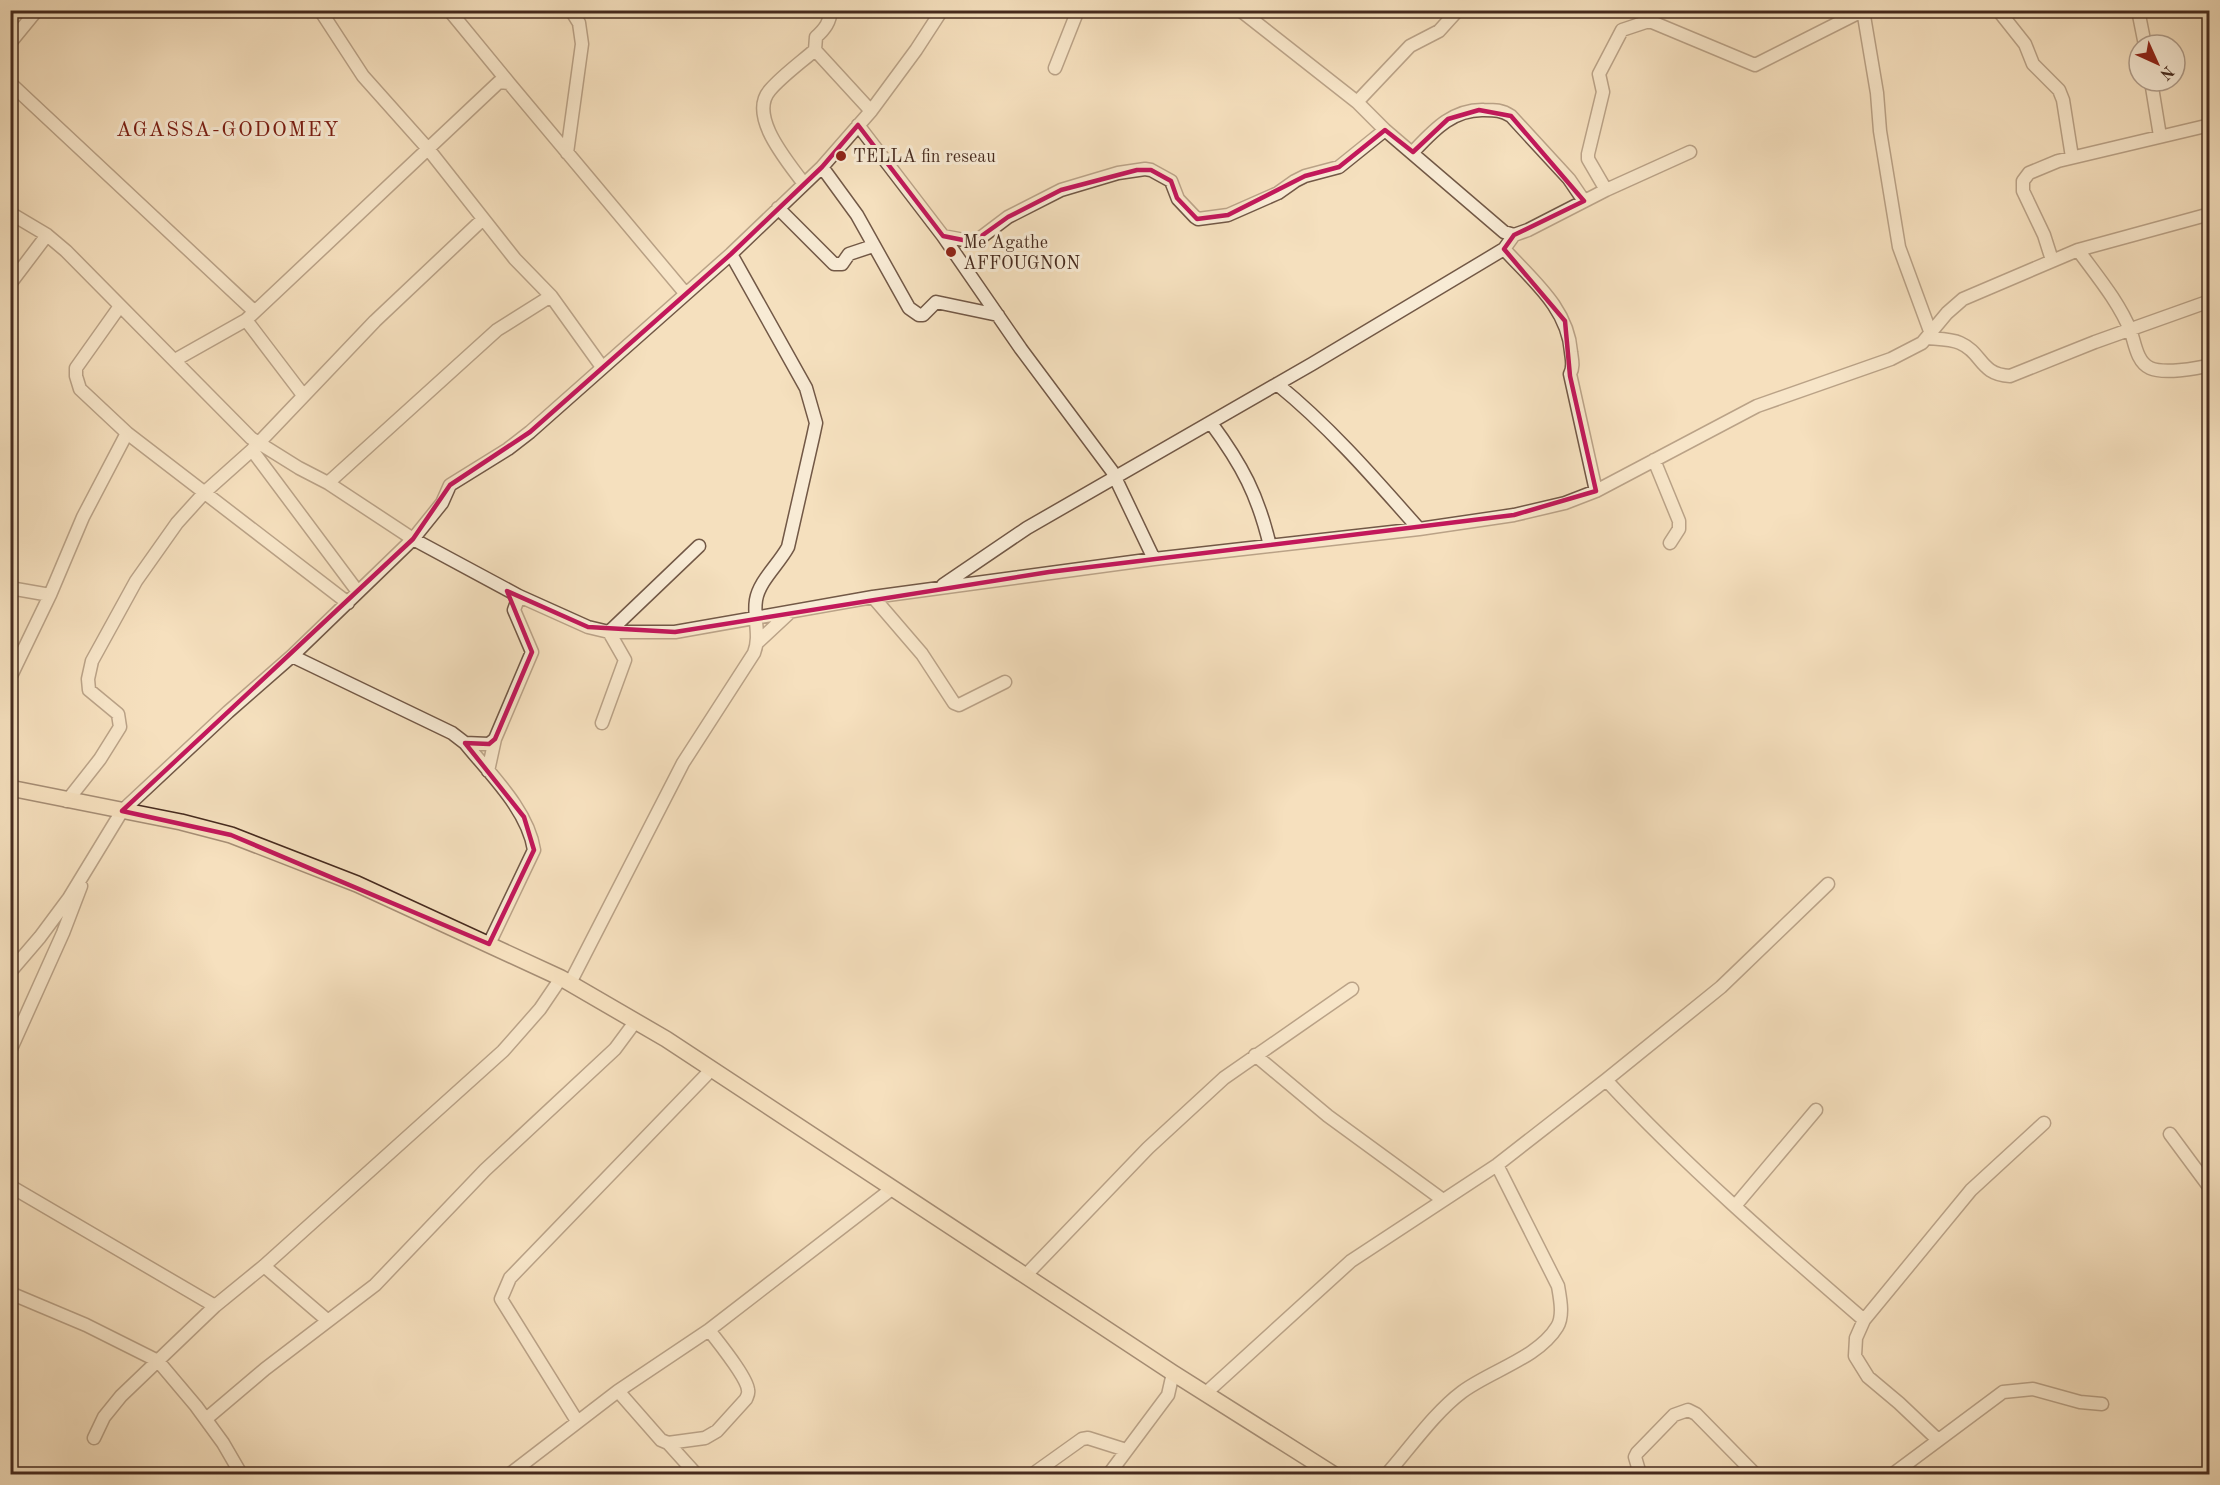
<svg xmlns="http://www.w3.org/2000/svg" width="2220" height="1485" font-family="'Old Standard TT',serif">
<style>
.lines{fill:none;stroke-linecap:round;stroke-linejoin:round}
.minor-casing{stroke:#725846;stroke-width:15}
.major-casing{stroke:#462a1e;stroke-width:18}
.minor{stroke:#f8ebd5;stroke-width:12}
.major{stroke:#f5e0be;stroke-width:15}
.marked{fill:none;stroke:#c2185b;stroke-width:4.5;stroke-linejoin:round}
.poi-dot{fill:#8f2418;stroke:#f8ebd5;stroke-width:2}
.labels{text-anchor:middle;stroke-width:6;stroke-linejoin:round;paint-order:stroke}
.poi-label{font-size:18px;fill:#462a1e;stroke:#f8ebd5;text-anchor:start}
.quarter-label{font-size:21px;letter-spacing:1.5px;fill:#7a1f14;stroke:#f8ebd5}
</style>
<rect width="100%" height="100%" fill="#f5e0be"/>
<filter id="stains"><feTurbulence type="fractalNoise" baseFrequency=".00333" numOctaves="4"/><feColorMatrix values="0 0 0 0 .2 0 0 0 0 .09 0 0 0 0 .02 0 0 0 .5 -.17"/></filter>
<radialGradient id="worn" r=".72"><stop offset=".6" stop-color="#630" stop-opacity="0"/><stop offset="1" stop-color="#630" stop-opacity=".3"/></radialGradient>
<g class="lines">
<g class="minor-casing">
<path id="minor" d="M 320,10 L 363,76 L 429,150 L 515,259 L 551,296 L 602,367
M 449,10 L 509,83
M 831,10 C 830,22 825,29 816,37 L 815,50 L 871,111
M 1240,10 L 1357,102 L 1385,130 L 1504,232 L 1514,235 L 1528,230 L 1606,190 L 1690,152
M 1863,10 L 1877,93 L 1880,131 L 1899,247 L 1931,334
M 1998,10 L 2025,44 L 2033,64 L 2059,90 L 2063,100 L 2072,157
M 2138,10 L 2145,45
M 10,43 L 37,10
M 1055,68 L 1078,10
M 2151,81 L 2160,136
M 10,83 L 254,311
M 1357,102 L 1410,46 L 1439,31 L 1458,10
M 858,125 L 943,236 L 1021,349 L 1112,471 L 1154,559
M 1413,152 C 1433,131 1452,109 1484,110 C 1495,110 1502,110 1511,116 L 1569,179 L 1584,201
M 567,153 L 582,44 L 579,23 L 571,10
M 822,167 L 857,215 L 909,308 L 919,315 L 923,315 L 936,302 L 998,315
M 804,184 C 789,163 747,116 770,90 C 782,76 800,63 815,50
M 1606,190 L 1588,159 L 1588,154 L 1603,92 L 1599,74 L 1622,30 L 1646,22 L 1652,22 L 1755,65 L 1864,10
M 778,208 L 834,264 L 842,264 L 849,254 L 873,246
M 10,213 L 47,235 L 66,251 L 251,438 L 299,468 L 328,483 L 413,539 L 519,596 L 588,627 L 609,632 L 675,632 L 873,597 L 1154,559 L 1419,529 L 1514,515 L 1565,503 L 1596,491 L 1757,406 L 1891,359 L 1922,343 L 1947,313 L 1963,299 L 2078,250 L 2210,214
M 943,236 L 975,242 L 1008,217 L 1061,190 L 1118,173 L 1145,169 L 1151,170 L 1171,181 L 1178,199 L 1195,217 L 1198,219 L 1228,215 L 1278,193 L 1295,181 L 1305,176 L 1339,167 L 1385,130
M 1504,249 C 1532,280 1568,308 1571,352 C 1572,360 1574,367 1570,374 L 1596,491
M 2078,250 C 2097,276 2119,302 2131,332 C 2135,344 2137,362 2150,368 C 2163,374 2196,369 2210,365
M 2052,260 L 2044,235 L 2023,191 L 2023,181 L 2029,173 L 2058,161 L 2210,125
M 10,284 L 47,235
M 120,306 L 76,368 L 76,376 L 80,389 L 127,433 L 348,603
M 246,320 L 303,395
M 1927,338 C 1937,339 1951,339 1960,343 C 1983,353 1979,374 2010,376 L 2095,342 L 2210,301
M 175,360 L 246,320 L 499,82 L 509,83 L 685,293
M 1277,384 C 1330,427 1374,478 1419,529
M 1211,423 C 1242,465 1258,495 1270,546
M 252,450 L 358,592
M 1654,460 L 1679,521 L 1679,529 L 1670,543
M 328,483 L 497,330 L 551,296
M 943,585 L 1027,528 L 1312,364 L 1504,249 L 1514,235
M 10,588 L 50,595
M 873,597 L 922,654 L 954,703 L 959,705 L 1005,682
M 758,642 L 788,614
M 292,656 L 452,733 L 465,743 C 490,774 528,810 534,850 L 489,944
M 10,678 L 50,595 L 83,517 L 127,433
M 602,723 L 625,660 L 609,632 L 699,546
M 465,743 L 489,744 L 495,739
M 488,771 L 495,739 L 532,652 L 514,610 L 519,596
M 67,801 L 100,759 L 120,727 L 118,714 L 89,690 L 88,679 L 92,661 L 136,581 L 177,523 L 205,492 L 252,450 L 375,321 L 482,220
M 10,972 L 40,937 L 69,898 L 122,811 L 228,712 L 292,656 L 413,539 L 442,503 L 450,485 L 508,449 L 530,432 L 731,254 L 822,167 L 871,111 L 916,50 L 942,10
M 570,983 L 683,763 L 754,653 C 761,635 753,619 756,600 C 759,581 779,564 788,547 L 813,437 L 816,423 L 806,388 L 731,254
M 10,1051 L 63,933 L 81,886
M 1255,1055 L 1328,1116 L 1443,1200
M 1606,1080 C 1686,1166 1775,1243 1864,1320
M 2170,1134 L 2210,1188
M 10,1186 L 215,1306
M 1735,1206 L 1816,1110
M 264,1266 L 327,1320
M 1027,1274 L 1148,1148 L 1224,1078 L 1352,989
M 10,1293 L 86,1325 L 158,1361 L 196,1406 L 223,1443 L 241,1474
M 618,1391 L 661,1440 L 668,1443 L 696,1474
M 1207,1392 L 1351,1261 L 1497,1165 L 1606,1080 L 1721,987 L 1828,884
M 206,1419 L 265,1369 L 375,1285 L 485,1170 L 615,1049 L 635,1022
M 577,1421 L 501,1299 L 510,1278 L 711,1070
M 94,1438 L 104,1417 L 121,1396 L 215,1306 L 264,1266 L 503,1051 L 540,1009 L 561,978
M 1937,1439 L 1899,1403 L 1868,1377 L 1855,1356 L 1856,1338 L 1864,1320 L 1971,1190 L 2044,1123
M 668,1443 L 705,1438 L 717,1431 L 746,1399 C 747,1396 749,1394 748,1390 C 747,1377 718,1342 709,1330
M 510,1474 L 618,1391 L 709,1330 L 893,1188
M 1033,1474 L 1082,1439 L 1088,1438 L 1126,1450
M 1109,1474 L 1168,1395 L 1173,1373
M 1387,1474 C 1410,1448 1434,1413 1462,1392 C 1490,1371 1538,1358 1557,1327 C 1564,1316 1560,1298 1558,1286 L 1497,1165
M 1640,1474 L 1635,1457 L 1637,1453 L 1674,1415 L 1688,1410 L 1696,1414 L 1755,1474
M 1893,1474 L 2003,1392 L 2033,1389 L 2080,1402 L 2102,1404"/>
</g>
<g class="major-casing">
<path id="major" d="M 10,788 L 181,822 L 231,835 L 357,884 L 561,978 L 666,1039 L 1173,1373 L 1333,1474"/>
</g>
<use href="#minor" class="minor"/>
<use href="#major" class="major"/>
</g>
<path d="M0 0H2220V1485H0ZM 1479,110 L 1511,116 L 1584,201 L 1514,235 L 1504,249 L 1565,321 L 1570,376 L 1596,491 L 1514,515 L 1049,572 L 675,632 L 588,627 L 507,591 L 532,652 L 495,739 L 489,744 L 465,743 L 524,817 L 534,850 L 489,944 L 231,835 L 122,811 L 413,539 L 450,485 L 530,432 L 731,254 L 822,167 L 858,125 L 943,236 L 973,242 L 1008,217 L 1061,190 L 1137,170 L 1151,170 L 1171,181 L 1177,198 L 1197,219 L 1228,215 L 1305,176 L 1339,167 L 1385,130 L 1413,152 L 1448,119 Z" fill="#f5e0be" fill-opacity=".55" fill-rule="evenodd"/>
<path class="marked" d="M 1479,110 L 1511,116 L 1584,201 L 1514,235 L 1504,249 L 1565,321 L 1570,376 L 1596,491 L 1514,515 L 1049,572 L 675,632 L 588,627 L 507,591 L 532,652 L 495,739 L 489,744 L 465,743 L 524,817 L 534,850 L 489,944 L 231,835 L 122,811 L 413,539 L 450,485 L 530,432 L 731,254 L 822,167 L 858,125 L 943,236 L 973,242 L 1008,217 L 1061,190 L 1137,170 L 1151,170 L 1171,181 L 1177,198 L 1197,219 L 1228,215 L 1305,176 L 1339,167 L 1385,130 L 1413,152 L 1448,119 Z"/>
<g class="poi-dot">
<circle cx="841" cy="156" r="6"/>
<circle cx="951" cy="252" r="6"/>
</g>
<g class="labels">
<g class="poi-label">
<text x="853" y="162">TELLA fin reseau</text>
<text x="963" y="248">Me Agathe<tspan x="963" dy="21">AFFOUGNON</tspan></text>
</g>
<g class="quarter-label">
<text x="228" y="136">AGASSA-GODOMEY</text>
</g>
</g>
<rect width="2220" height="1485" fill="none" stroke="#f5e0be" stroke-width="36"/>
<rect x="12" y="12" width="2196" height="1461" fill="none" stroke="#462a1e" stroke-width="3"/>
<rect x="18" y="18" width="2184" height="1449" fill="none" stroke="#462a1e" stroke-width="1.5"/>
<g transform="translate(2157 63) rotate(135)"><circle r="28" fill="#f8ebd5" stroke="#b19e8c" stroke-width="1.5"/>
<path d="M0-4.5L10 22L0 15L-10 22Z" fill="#8f2418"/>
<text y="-9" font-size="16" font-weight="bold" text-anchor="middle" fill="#462a1e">N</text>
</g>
<rect width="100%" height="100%" filter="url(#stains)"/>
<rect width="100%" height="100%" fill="url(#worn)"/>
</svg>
